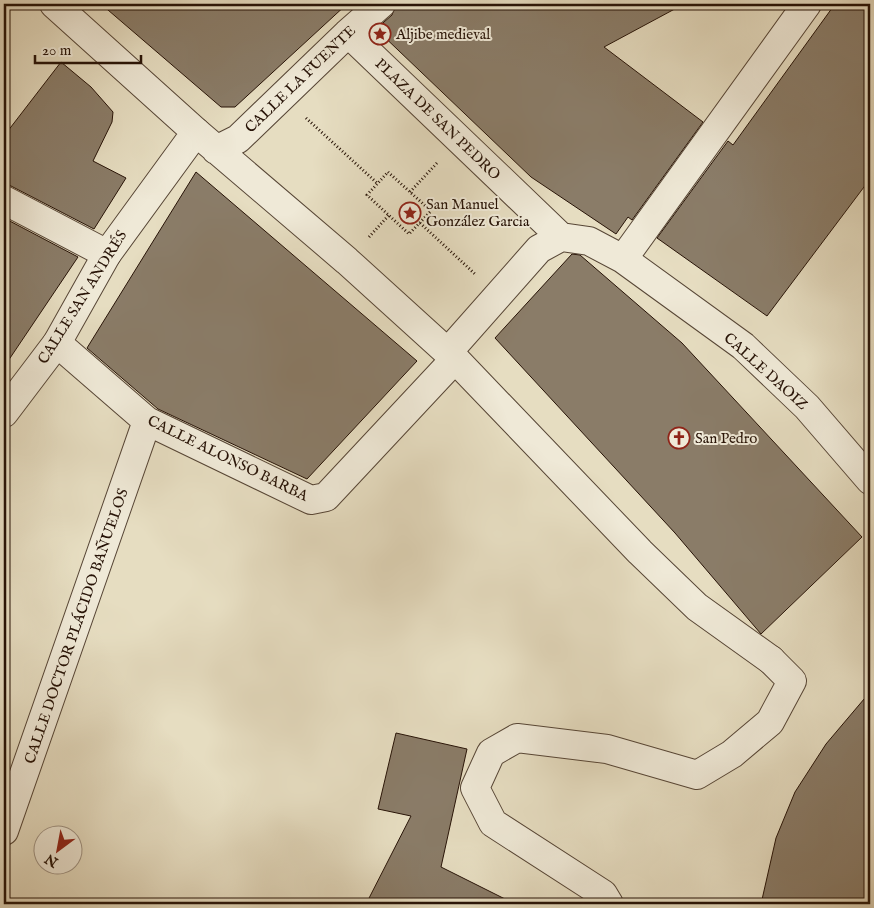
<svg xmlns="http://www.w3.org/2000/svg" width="874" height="908" font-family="'IM FELL English',serif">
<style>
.building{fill:#8a7c68;stroke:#271307}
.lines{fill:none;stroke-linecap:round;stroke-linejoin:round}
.pedestrian-casing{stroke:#574636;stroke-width:30}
.minor-casing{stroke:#574636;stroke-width:30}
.tertiary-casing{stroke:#574636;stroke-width:30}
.path{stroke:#271307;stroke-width:3;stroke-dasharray:1 2.5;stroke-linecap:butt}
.pedestrian{stroke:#efe9d7;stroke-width:28}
.minor{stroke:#efe9d7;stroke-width:28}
.tertiary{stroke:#efe9d7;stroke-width:28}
.labels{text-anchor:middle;stroke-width:4;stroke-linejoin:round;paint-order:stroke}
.poi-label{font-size:15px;fill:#271307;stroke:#efe9d7;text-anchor:start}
.street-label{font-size:15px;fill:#271307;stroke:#efe9d7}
</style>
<rect width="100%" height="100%" fill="#e6ddc1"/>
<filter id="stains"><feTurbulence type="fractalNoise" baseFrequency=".004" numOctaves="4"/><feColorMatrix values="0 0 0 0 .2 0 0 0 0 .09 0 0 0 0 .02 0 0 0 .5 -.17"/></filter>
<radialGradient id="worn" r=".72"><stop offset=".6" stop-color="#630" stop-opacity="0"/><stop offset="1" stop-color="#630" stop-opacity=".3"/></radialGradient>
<path class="building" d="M 101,4 L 347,4 L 235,107 L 221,107 Z
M 396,4 L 684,4 L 604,47 L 703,122 L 632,220 L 628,217 L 616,234 L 531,177 L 376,29 L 392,15 Z
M 835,4 L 870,4 L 870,179 L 767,316 L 657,238 L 728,141 L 733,145 Z
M 61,62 L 91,87 L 113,112 L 112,122 L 93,161 L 126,178 L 94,229 L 11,186 L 4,184 L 4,136 Z
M 196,172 L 417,361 L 307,479 L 158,409 L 87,348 Z
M 4,218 L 78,257 L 4,367 Z
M 572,254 L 580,255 L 682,343 L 862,537 L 761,634 L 675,533 L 495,338 Z
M 870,692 L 870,904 L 761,904 L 776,838 L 795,792 L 826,744 Z
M 396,733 L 467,749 L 441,867 L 515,904 L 366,904 L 411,816 L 378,809 Z"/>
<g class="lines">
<g class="pedestrian-casing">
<path id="pedestrian" d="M 348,33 L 561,237
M 196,132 L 347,261 L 455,359 L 640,552 L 697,607 L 771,660
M 216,150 L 238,139 L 348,33 L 381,4
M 4,200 L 107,254
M 561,237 L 589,241 L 623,259 L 743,346 L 807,407 L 870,480
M 623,259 L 807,4
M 448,352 L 539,249 L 561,237"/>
</g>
<g class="minor-casing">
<path id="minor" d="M 57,343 L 147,421 L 311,500 L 326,497 L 455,359
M 4,831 L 147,421
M 609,904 L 603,894 L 493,823 L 475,788 L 491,753 L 517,738 L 607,749 L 697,775 L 732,754 L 770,722 L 792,681 L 771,660"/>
</g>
<g class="tertiary-casing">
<path id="tertiary" d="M 4,413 L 57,343 L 107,254 L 196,132 L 54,4"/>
</g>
<path class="path" d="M 306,118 L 377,183
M 388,172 L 431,211 L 409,234 L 367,195 Z
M 410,192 L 437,163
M 420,223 L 475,274
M 369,237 L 389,215"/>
<use href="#pedestrian" class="pedestrian"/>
<use href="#minor" class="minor"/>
<use href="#tertiary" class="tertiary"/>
</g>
<defs>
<g id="sight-ring" transform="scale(1.125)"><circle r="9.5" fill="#efe9d7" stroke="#8f2418" stroke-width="1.5"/><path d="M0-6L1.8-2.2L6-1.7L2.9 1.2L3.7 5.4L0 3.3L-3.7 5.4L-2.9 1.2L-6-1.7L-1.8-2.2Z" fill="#8f2418"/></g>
<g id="church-ring" transform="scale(1.125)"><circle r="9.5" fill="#efe9d7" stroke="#8f2418" stroke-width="1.5"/><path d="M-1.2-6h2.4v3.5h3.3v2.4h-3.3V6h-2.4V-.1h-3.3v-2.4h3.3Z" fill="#8f2418"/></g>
</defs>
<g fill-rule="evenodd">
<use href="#sight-ring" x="380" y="34"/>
<use href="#sight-ring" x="410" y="213"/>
<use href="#church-ring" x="679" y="438"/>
</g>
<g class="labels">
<g class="poi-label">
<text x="396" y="39">Aljibe medieval</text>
<text x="426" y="209">San Manuel<tspan x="426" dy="17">González Garcia</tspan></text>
<text x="695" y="443">San Pedro</text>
</g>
<g class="street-label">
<text transform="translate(300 79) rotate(-44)" y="5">CALLE LA FUENTE</text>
<text transform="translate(438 119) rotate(44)" y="5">PLAZA DE SAN PEDRO</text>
<text transform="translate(82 297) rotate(-58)" y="5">CALLE SAN ANDRÉS</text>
<text transform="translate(766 371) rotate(42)" y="5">CALLE DAOIZ</text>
<text transform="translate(228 458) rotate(26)" y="5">CALLE ALONSO BARBA</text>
<text transform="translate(76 626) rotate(-71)" y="5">CALLE DOCTOR PLÁCIDO BAÑUELOS</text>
</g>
</g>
<rect width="874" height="908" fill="none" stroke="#e6ddc1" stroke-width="20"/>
<rect x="5" y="5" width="864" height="898" fill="none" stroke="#271307" stroke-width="2.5"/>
<rect x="10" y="10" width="854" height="888" fill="none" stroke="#271307"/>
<g transform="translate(58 850) rotate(212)"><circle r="24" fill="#efe9d7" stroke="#9f9384"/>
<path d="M0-4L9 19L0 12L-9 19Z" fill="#8f2418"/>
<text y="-8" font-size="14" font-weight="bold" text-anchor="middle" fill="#271307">N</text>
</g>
<path d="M35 55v8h106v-8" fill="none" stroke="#271307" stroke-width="2.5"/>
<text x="42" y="55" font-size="15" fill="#271307" stroke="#efe9d7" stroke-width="4" paint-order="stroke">20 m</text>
<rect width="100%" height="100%" filter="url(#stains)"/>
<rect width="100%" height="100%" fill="url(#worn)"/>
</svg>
